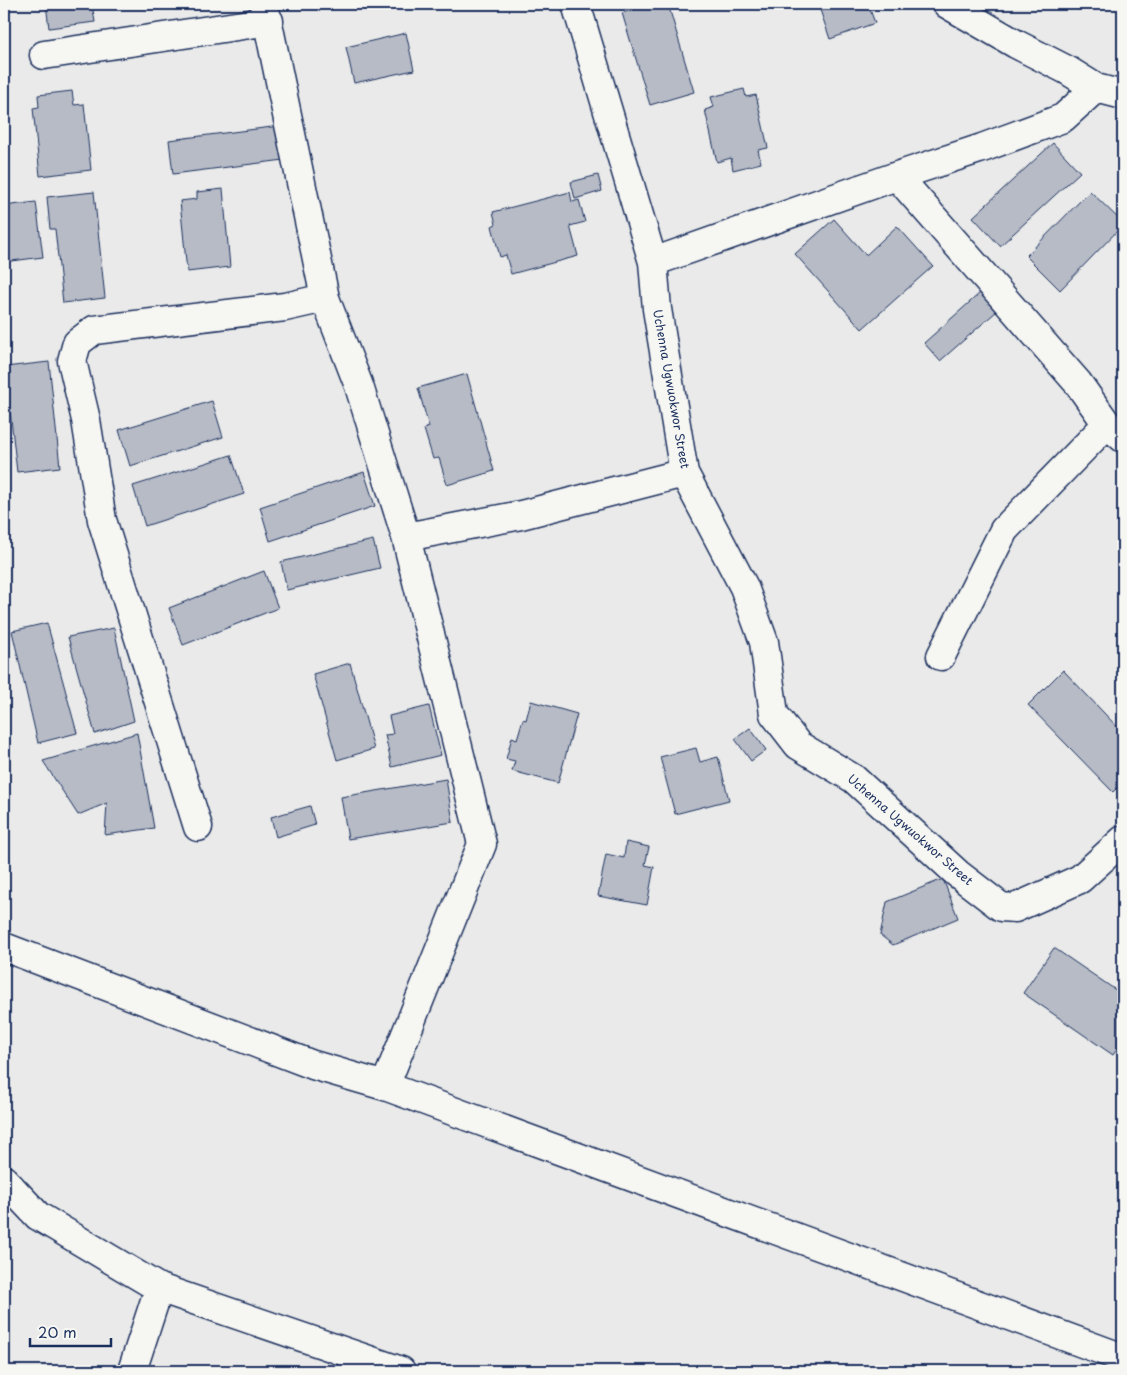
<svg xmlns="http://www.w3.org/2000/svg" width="1127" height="1375" font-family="'Playpen Sans',sans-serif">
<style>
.building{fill:#b6bbc6;stroke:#1b2f5e}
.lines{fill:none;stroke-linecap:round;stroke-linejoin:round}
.minor-casing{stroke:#1b2f5e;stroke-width:31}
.minor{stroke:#f6f6f2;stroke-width:28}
.labels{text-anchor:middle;stroke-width:4;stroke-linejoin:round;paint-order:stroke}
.street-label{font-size:12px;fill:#1b2f5e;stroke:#f6f6f2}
</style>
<rect width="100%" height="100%" fill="#e9eae9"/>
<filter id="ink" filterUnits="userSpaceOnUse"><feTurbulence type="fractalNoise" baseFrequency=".02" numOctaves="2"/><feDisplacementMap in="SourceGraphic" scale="10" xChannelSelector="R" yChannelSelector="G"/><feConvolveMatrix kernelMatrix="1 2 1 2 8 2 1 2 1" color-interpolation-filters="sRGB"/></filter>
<g filter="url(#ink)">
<path class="building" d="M 46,4 L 92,4 L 95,22 L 49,28 Z
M 653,4 L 668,4 L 694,92 L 650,105 L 622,13 Z
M 818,4 L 868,4 L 875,23 L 830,39 Z
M 406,33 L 414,70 L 354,83 L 346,47 Z
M 744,89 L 746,97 L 756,95 L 768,148 L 758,150 L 761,163 L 733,170 L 731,158 L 717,162 L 705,110 L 714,107 L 711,97 Z
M 72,91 L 74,105 L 84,104 L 91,170 L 40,176 L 33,108 L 39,107 L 38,95 Z
M 280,126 L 284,160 L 173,174 L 169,140 Z
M 1053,143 L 1080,172 L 1000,246 L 973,217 Z
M 598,175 L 602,191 L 575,199 L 571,182 Z
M 223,189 L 230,267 L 187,272 L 180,201 L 197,199 L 197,192 Z
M 1090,191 L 1123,223 L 1123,225 L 1060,290 L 1026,256 Z
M 94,192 L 105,298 L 63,303 L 55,229 L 50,229 L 47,197 Z
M 570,192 L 572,202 L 579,200 L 585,222 L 570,226 L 578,256 L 511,274 L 506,255 L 500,257 L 492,226 L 496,224 L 493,212 Z
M 36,202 L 43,257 L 4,262 L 4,206 Z
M 834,219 L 866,255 L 897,226 L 933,266 L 862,329 L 795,254 Z
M 980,293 L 997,311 L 940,361 L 924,343 Z
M 49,362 L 60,467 L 17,472 L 5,367 Z
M 467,374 L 494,471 L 447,485 L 439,458 L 433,459 L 424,429 L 429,427 L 418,388 Z
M 212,401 L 223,437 L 130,466 L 119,430 Z
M 231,455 L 244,494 L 145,526 L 133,486 Z
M 364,472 L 375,506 L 270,541 L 260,507 Z
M 373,540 L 380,568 L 287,590 L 281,562 Z
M 264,571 L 278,608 L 183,645 L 169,608 Z
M 47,623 L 77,733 L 38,743 L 12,631 Z
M 114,628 L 134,721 L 95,734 L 68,637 Z
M 350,663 L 374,749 L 337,760 L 313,674 Z
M 1063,670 L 1123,733 L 1123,782 L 1113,792 L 1028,705 Z
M 531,701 L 577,714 L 558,783 L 512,771 L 515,761 L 506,759 L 512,737 L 517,739 L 523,719 L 526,720 Z
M 429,706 L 441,755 L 392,767 L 385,735 L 393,734 L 389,716 Z
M 750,728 L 766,750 L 751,761 L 735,739 Z
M 137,733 L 154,828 L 105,835 L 107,803 L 78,815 L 43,761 Z
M 696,748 L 700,762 L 718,757 L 729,800 L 675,814 L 660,757 Z
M 446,779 L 453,822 L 348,839 L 341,797 Z
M 310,806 L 315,825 L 276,837 L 271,817 Z
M 626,842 L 649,847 L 645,865 L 654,867 L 647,905 L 598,896 L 606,854 L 624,858 Z
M 943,879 L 958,918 L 893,945 L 880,935 L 887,902 Z
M 1054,948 L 1123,995 L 1123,1040 L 1113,1055 L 1023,993 Z"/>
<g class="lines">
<g class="minor-casing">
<path id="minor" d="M 264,4 L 325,298 L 359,386 L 406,537 L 482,844 L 385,1086
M 576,4 L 653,262 L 657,309 L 684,473 L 744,587 L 764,642 L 774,714 L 798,745 L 854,779 L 958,874 L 1001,907 L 1015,908 L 1080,879 L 1123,840
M 947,4 L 1016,44 L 1067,70 L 1096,88 L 1123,95
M 44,55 L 269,21
M 897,176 L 1078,383 L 1107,424 L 1123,438
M 653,262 L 897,176 L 982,148 L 1063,118 L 1096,88
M 406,537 L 521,515 L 684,473
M 941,656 L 1004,530 L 1107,424
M 198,827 L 102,520 L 86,420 L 72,361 L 77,343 L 94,330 L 285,307 L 325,298
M 4,947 L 313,1065 L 385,1086 L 1123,1358
M 4,1180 L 38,1216 L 159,1288 L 401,1371
M 132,1371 L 159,1288"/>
</g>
<use href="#minor" class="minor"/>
</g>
</g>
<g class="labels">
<g class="street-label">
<text transform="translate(671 389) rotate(80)" y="4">Uchenna Ugwuokwor Street</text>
<text transform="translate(910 830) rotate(41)" y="4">Uchenna Ugwuokwor Street</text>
</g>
</g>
<rect width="1127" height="1375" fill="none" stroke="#f6f6f2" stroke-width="20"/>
<rect x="10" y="10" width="1107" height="1355" fill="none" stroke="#1b2f5e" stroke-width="2" filter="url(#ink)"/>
<path d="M30 1338v8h81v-8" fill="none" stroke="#1b2f5e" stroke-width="2.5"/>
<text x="38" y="1338" font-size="15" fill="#1b2f5e" stroke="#f6f6f2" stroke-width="4" paint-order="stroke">20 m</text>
</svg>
